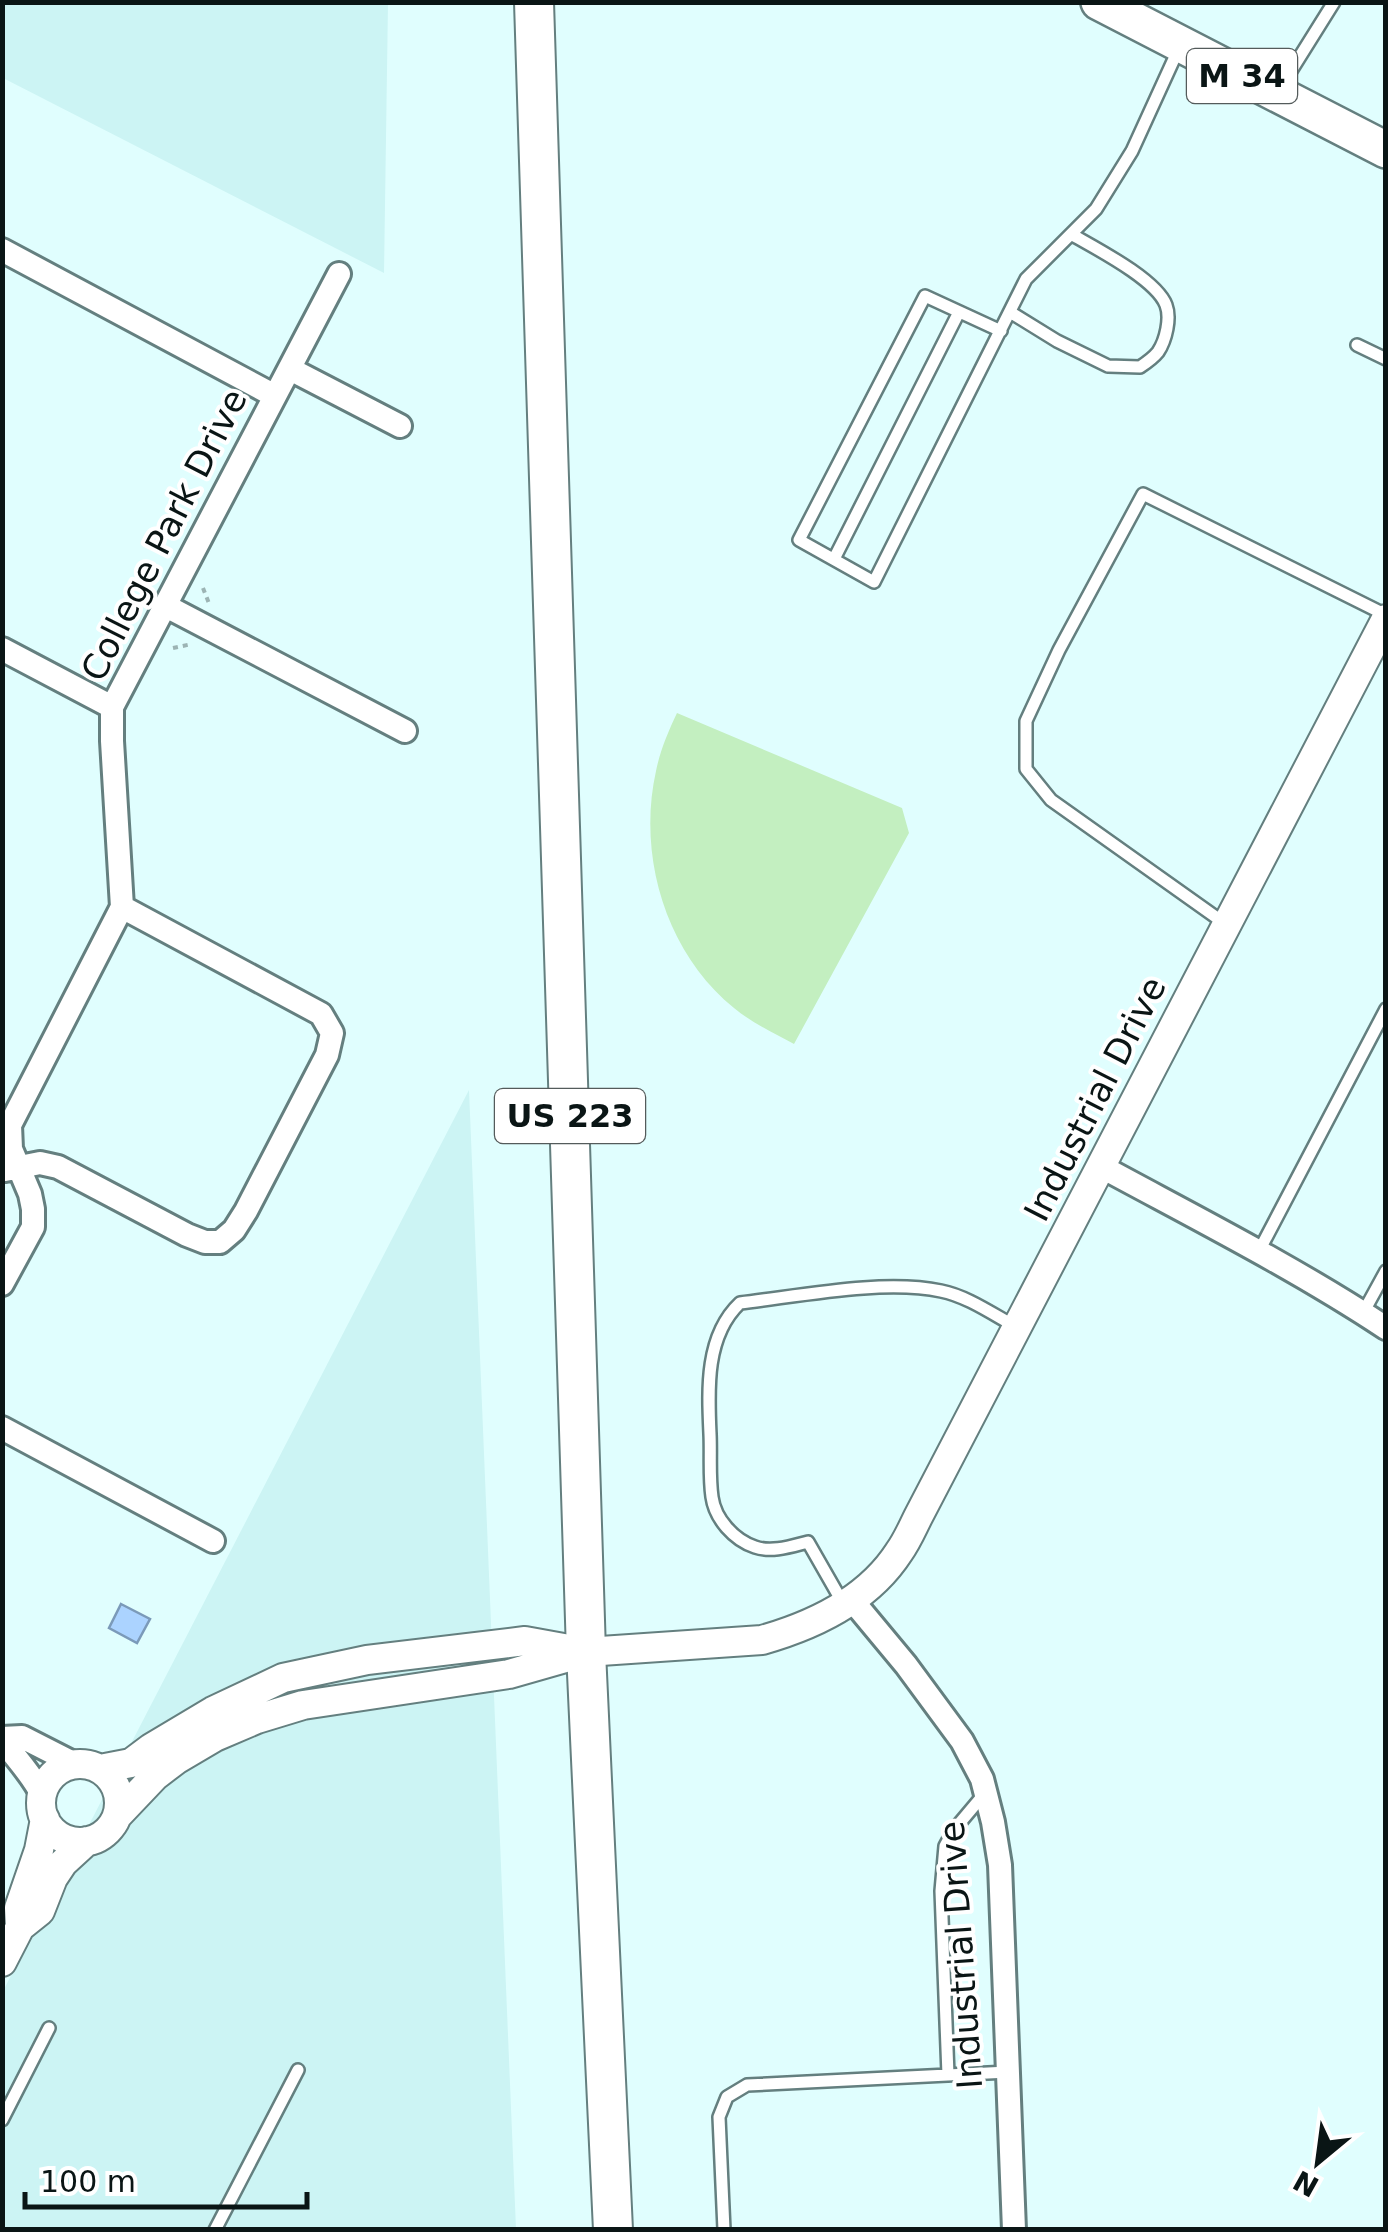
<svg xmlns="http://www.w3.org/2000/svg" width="1388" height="2232" font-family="'DejaVu Sans',sans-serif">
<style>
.built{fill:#ccf4f4}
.pitch{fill:#c3efc0}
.water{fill:#abd3ff;stroke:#7b9ab9;stroke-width:2.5}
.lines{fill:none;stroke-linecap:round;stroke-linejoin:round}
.service-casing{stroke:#647f7f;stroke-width:16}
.minor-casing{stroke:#647f7f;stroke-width:28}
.tertiary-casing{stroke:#647f7f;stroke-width:32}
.primary-casing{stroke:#647f7f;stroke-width:40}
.trunk-casing{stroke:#647f7f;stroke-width:42}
.path{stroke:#9cb4b4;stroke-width:4;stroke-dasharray:5 5;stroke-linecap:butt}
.service{stroke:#fff;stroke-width:11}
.minor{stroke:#fff;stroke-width:22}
.tertiary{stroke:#fff;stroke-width:28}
.primary{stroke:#fff;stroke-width:35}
.trunk{stroke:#fff;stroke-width:38}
.labels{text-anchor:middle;stroke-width:8;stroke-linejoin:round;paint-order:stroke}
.shield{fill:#fff;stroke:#545b5b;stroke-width:2.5}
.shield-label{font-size:32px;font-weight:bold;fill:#0a1515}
.street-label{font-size:35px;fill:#0a1515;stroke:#fff}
</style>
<rect width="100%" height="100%" fill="#e0fefe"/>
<path class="built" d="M 2,3 L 388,3 L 384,273 L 3,78 Z
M 469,1090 L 516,2229 L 3,2229 L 2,1993 Z"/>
<path class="pitch" d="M 677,713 L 902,808 L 909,833 L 794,1044 C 774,1033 752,1023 734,1008 C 666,953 637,856 656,771 C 660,751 668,732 677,713 Z"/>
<path class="water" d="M 121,1604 L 150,1619 L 137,1643 L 109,1628 Z"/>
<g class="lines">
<g class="service-casing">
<path id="service" d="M 1279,90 L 1334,2
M 1010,312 L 1057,341 L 1108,366 L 1140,367 C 1146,363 1154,357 1158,352 C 1166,340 1171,318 1166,305 C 1156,279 1095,248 1071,234
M 1001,331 L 925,296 L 799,540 L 874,582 L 1026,279 L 1096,209 L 1132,151 L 1179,48
M 1357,345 L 1386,359
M 834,559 L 959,312
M 1227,925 L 1051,800 L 1026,769 L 1026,721 L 1059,650 L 1143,494 L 1386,615
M 1259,1251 L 1386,1009
M 1363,1313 L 1386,1271
M 844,1605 L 808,1542 C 792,1546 772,1553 755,1547 C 734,1540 715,1519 712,1497 C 709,1476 711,1455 710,1434 C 708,1390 705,1336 740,1303 C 800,1296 883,1279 941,1291 C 967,1296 994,1315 1018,1328
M 948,2075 L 941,1891 L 945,1846 L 953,1831 L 985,1793
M 2,2120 L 49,2028
M 215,2230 L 298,2070
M 724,2230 L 719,2117 L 727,2097 L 747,2085 L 1008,2072"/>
</g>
<g class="minor-casing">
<path id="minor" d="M 2,250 L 275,396
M 290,369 L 400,426
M 166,606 L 405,731
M 2,649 L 112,707
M 1102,1167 C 1198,1219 1295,1268 1386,1328
M 5,1170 L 40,1163 L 58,1167 L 187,1235 L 205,1242 L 220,1242 L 234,1230 L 246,1211 L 327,1055 L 332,1033 L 321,1014 L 122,907
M 2,1284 L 33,1227 L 33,1209 L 30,1194 L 11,1149 L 10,1125 L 122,907 L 112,741 L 112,707 L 339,274
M 2,1428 L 213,1541
M 852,1600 L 906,1665 L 962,1741 L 982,1779 L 993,1822 L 1000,1865 L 1014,2230
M 2,1738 L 22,1737 L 75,1764
M 2,1739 C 16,1759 32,1774 42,1795"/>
</g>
<g class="tertiary-casing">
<path id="tertiary" d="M41 1803a39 39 0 1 1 78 0a39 39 0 1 1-78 0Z
M 100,1769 L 131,1763 L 151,1748 L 213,1711 L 283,1678 L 367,1660 L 525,1641 L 580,1651
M 117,1816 L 155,1776 L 176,1760 L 215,1737 L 257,1719 L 303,1705 L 509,1674 L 586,1652 L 762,1640 C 815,1625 868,1600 899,1552 C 907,1541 912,1529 918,1517 L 1386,619
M 20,1927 L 19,1908 L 39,1850 L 45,1819
M 2,1962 L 20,1927 L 40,1911 L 53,1878 L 63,1863 L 87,1841"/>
</g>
<g class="primary-casing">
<path id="primary" d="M 1099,2 L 1386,150"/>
</g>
<g class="trunk-casing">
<path id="trunk" d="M 534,2 L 586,1652 L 613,2230"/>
</g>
<path class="path" d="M 203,588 L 210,606
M 173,648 L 192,644"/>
<use href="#service" class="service"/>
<use href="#minor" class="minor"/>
<use href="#tertiary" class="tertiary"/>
<use href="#primary" class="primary"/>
<use href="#trunk" class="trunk"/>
</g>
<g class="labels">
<g class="shield">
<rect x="1187" y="49" width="110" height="54" rx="8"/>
<rect x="495" y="1089" width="150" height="54" rx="8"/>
</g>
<g class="shield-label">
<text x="1242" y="87">M 34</text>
<text x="570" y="1127">US 223</text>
</g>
<g class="street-label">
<text transform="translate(164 535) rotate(-63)" y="12">College Park Drive</text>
<text transform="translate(1095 1099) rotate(-63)" y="12">Industrial Drive</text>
<text transform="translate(961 1955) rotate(-94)" y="12">Industrial Drive</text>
</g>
</g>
<rect width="1388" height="2232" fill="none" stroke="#0a1515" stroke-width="10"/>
<g transform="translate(1318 2162) rotate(209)" stroke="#ffffff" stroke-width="8" paint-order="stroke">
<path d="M0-8L18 38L0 25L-18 38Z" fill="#0a1515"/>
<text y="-15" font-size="28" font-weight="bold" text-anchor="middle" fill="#0a1515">N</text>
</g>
<path d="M25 2192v15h282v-15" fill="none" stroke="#0a1515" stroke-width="5"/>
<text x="40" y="2192" font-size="30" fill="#0a1515" stroke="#ffffff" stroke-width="8" paint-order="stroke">100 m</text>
</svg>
